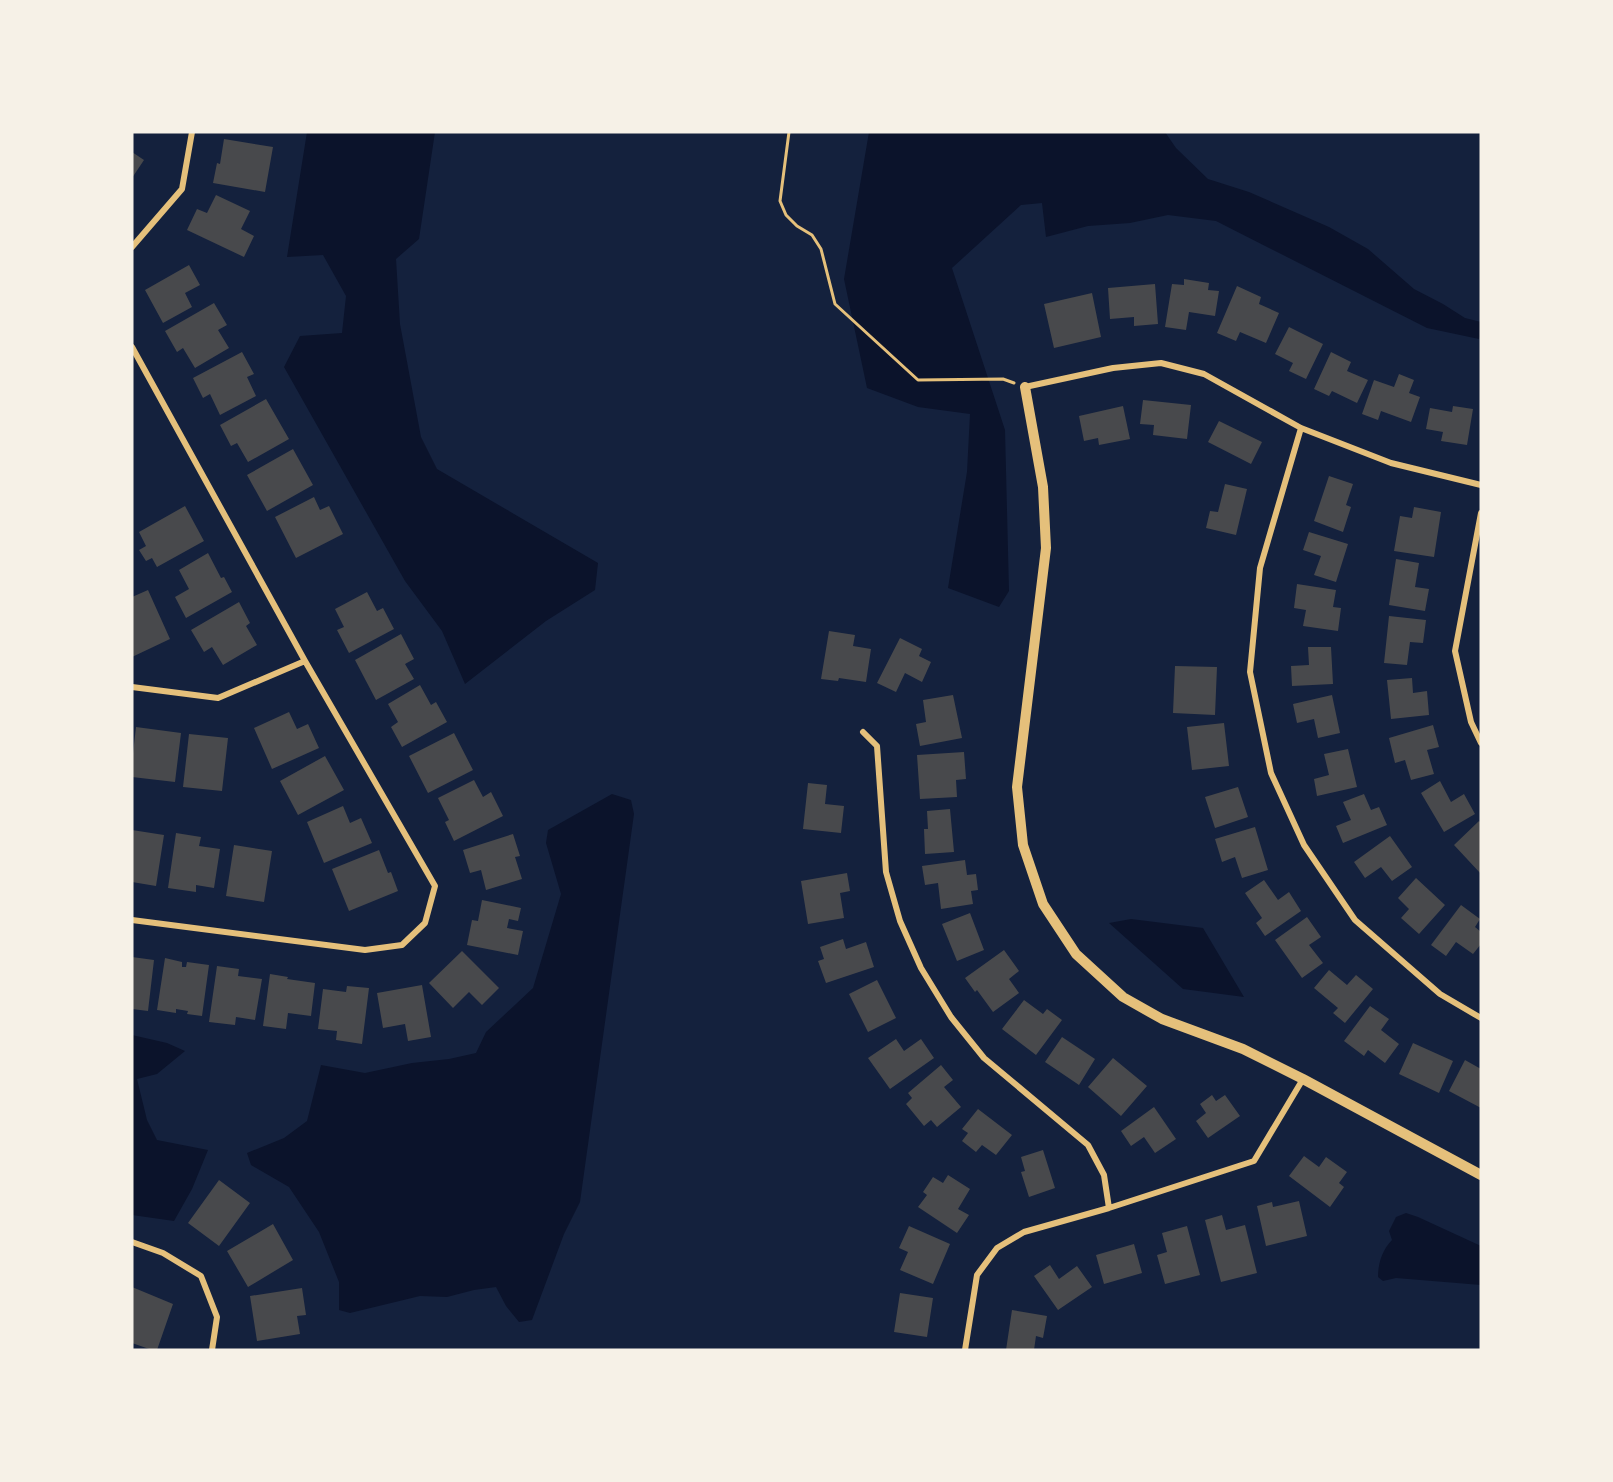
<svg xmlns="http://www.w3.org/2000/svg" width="1613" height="1482" font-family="'Open Sans',sans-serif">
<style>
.water{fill:#0b132b}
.building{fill:#48494c}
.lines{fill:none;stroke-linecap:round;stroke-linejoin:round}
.path{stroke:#e5c07b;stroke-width:3}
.minor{stroke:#e5c07b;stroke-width:6}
.tertiary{stroke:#e5c07b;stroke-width:10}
</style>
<rect width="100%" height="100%" fill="#14213d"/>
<path class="water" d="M 307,132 L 435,132 L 419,239 L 396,259 L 400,324 L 421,437 L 437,469 L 598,563 L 595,590 L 546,621 L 465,684 L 442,631 L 405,581 L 284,367 L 300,336 L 342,333 L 346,296 L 323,255 L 287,257 Z
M 869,132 L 1165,132 L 1176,148 L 1208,179 L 1249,192 L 1329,227 L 1368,249 L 1414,289 L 1443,304 L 1465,318 L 1481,322 L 1481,334 L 1479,339 L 1427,328 L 1216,221 L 1168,215 L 1130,223 L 1088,226 L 1046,237 L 1042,203 L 1021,205 L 952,268 L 1005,430 L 1009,591 L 999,607 L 948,588 L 967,472 L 970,414 L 918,407 L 867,388 L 844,279 Z
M 612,794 L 631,800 L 634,814 L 580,1202 L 564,1234 L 532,1320 L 519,1322 L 506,1306 L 496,1287 L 474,1290 L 447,1297 L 420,1296 L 350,1313 L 339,1310 L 339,1282 L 319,1232 L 289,1187 L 251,1165 L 247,1153 L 284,1138 L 307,1121 L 321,1065 L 365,1073 L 412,1063 L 449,1059 L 476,1053 L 486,1032 L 533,988 L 561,894 L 546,843 L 548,830 Z
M 1131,919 L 1203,928 L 1244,997 L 1183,989 L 1109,923 Z
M 132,1035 L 167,1043 L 185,1051 L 157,1074 L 137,1079 L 147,1120 L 157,1140 L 208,1150 L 192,1189 L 174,1221 L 132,1215 Z
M 1406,1213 L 1418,1217 L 1481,1246 L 1481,1285 L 1396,1278 L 1383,1281 L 1378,1277 C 1378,1264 1382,1250 1392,1240 L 1389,1231 L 1396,1217 Z"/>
<path class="building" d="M 224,139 L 273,147 L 265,192 L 213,183 L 217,163 L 220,164 Z
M 132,152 L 144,160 L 132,178 Z
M 216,195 L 250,211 L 241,229 L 254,236 L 244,257 L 187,230 L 197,209 L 207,213 Z
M 189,265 L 200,285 L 185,293 L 192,307 L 163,323 L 145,290 Z
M 1184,279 L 1209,283 L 1208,290 L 1219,291 L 1215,316 L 1189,312 L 1186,330 L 1165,327 L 1172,284 L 1184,285 Z
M 1155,284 L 1158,324 L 1134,326 L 1134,317 L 1110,319 L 1108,288 Z
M 1237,286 L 1261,297 L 1259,304 L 1279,313 L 1266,343 L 1240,332 L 1236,341 L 1217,333 Z
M 1092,293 L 1101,337 L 1054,348 L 1044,304 Z
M 214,303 L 227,325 L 218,330 L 229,348 L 195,368 L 183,348 L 177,352 L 165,331 Z
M 1289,327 L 1323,344 L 1306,379 L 1289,371 L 1293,363 L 1275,354 Z
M 242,352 L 254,374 L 247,377 L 256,396 L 220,415 L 210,394 L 203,398 L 193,378 Z
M 1331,352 L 1351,362 L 1347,371 L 1368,380 L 1357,403 L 1332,391 L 1329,396 L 1314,389 Z
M 1399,374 L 1414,380 L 1409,393 L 1420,397 L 1411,422 L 1381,411 L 1378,420 L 1362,414 L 1374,380 L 1394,387 Z
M 266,399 L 289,439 L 248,462 L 237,443 L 231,446 L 220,425 Z
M 1143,400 L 1191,405 L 1187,439 L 1153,435 L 1154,425 L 1140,424 Z
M 1123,406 L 1130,439 L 1099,445 L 1098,438 L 1084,441 L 1079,416 Z
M 1453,406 L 1473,409 L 1467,445 L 1441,441 L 1443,432 L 1426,429 L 1430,408 L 1452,412 Z
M 1219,421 L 1262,442 L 1251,464 L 1208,442 Z
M 293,449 L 313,485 L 267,511 L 247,475 Z
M 1329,476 L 1353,484 L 1346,505 L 1351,507 L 1343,532 L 1314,521 Z
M 1225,484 L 1247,489 L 1236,535 L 1206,528 L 1210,511 L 1218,512 Z
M 314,497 L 320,510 L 329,506 L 343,534 L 296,558 L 275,517 Z
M 185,506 L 204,541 L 157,567 L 152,558 L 146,561 L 139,550 L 146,546 L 139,532 Z
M 1414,507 L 1441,512 L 1434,557 L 1394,551 L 1400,516 L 1412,518 Z
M 1309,532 L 1348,544 L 1336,582 L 1314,575 L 1321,556 L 1303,550 Z
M 208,553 L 221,578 L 224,577 L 232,592 L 186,618 L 175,597 L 189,589 L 179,570 Z
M 1396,559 L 1419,563 L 1415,587 L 1429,589 L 1425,611 L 1389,605 Z
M 1297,584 L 1336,590 L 1333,607 L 1341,608 L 1338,631 L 1303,626 L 1306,610 L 1294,608 Z
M 148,590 L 170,639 L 132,657 L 132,597 Z
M 367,592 L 377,611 L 383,608 L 394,629 L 349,653 L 337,630 L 344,627 L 335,609 Z
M 239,602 L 250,623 L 246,626 L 257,645 L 223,665 L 212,647 L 204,652 L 191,630 Z
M 1389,616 L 1426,620 L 1423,643 L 1410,642 L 1407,665 L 1384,663 Z
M 829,631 L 855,635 L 853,646 L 871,649 L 866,682 L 839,678 L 838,681 L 821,679 Z
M 401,634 L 414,659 L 405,664 L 414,679 L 376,700 L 355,660 Z
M 900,638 L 922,649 L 919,656 L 931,662 L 922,682 L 905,673 L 896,692 L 877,683 Z
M 1308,647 L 1331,647 L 1333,684 L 1292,686 L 1291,666 L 1309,665 Z
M 1175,666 L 1217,667 L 1215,715 L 1173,713 Z
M 1412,678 L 1413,693 L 1427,691 L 1429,715 L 1391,719 L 1387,680 Z
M 420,685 L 431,705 L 436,702 L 447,722 L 402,747 L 391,727 L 398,722 L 388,704 Z
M 953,695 L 962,738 L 920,746 L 916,724 L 926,722 L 923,700 Z
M 1332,695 L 1340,733 L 1318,738 L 1314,719 L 1297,723 L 1293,704 Z
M 289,712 L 297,729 L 308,724 L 319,748 L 272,769 L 254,728 Z
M 1224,723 L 1229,766 L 1192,770 L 1187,727 Z
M 1433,725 L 1439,747 L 1427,750 L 1434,774 L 1411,780 L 1405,760 L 1395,763 L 1389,738 Z
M 136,727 L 181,733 L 175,782 L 132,777 L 132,762 Z
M 454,733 L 473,770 L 428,793 L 409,756 Z
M 189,734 L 228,738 L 222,791 L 183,787 Z
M 1348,749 L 1357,787 L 1317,796 L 1314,779 L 1329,775 L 1324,754 Z
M 964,752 L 966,779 L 956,780 L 957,797 L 920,799 L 917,755 Z
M 325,756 L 344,790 L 298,815 L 280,781 Z
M 474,780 L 483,797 L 491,792 L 503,816 L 454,841 L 445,822 L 449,820 L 438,798 Z
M 1440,781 L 1451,802 L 1464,794 L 1475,814 L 1444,832 L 1421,793 Z
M 808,783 L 827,785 L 825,804 L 844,806 L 841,833 L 803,829 Z
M 1238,787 L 1248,817 L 1215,828 L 1205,797 Z
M 1364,794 L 1371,810 L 1379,807 L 1387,825 L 1343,843 L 1336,826 L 1351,820 L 1343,802 Z
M 343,806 L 350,823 L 361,818 L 372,843 L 324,863 L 307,822 Z
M 950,809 L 954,852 L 925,854 L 924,829 L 928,829 L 927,811 Z
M 1479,821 L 1481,823 L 1481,874 L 1454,845 Z
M 1255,827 L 1268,870 L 1242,878 L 1235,857 L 1222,862 L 1215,839 Z
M 132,830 L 164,835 L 156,886 L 132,882 Z
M 176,833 L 201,837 L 199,846 L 220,849 L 214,888 L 196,885 L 196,892 L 168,888 Z
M 513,834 L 520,856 L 515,857 L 522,879 L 486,890 L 481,870 L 470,873 L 463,850 Z
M 1390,836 L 1412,867 L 1392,881 L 1381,867 L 1365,878 L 1354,862 Z
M 234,845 L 272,851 L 264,902 L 226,896 Z
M 379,850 L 388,873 L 391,872 L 398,891 L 349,911 L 332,869 Z
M 965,860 L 967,875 L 976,874 L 978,890 L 971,891 L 973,904 L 941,909 L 938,883 L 925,885 L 922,866 Z
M 847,873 L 850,891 L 840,893 L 844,918 L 808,924 L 801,881 Z
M 1416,878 L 1445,905 L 1419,934 L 1401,918 L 1409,909 L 1398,898 Z
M 1264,880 L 1278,900 L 1289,892 L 1301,911 L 1265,936 L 1256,923 L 1262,918 L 1245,893 Z
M 482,900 L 521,908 L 518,921 L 509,919 L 507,928 L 523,931 L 518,955 L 467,945 L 472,920 L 478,921 Z
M 1461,905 L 1480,919 L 1475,927 L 1481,932 L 1481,944 L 1473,954 L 1456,942 L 1446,956 L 1431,945 Z
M 970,913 L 984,950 L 957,961 L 942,924 Z
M 1307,917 L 1321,937 L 1309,945 L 1323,963 L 1302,978 L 1275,940 Z
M 843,939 L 846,949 L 866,942 L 874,967 L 826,983 L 818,961 L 824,959 L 820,947 Z
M 1004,950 L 1019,971 L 1009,979 L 1019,993 L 993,1012 L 977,990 L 975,992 L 965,978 Z
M 462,951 L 499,988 L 482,1005 L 469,992 L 453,1008 L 429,983 Z
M 132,957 L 154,960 L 148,1011 L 132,1009 Z
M 165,958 L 182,962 L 182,967 L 186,967 L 187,962 L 209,965 L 202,1016 L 187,1014 L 188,1011 L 176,1009 L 176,1013 L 157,1010 Z
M 217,966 L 239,969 L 238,976 L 262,979 L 255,1020 L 236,1017 L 235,1025 L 209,1022 Z
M 1329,970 L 1347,985 L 1356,975 L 1373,989 L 1345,1023 L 1333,1013 L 1338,1008 L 1314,988 Z
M 270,974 L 288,977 L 287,979 L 315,983 L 311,1016 L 288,1013 L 286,1029 L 263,1026 Z
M 877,980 L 896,1018 L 868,1032 L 849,994 Z
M 422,985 L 431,1037 L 408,1041 L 405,1024 L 383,1028 L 377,993 Z
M 347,986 L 369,988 L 362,1044 L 336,1040 L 337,1031 L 318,1029 L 323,989 L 346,992 Z
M 1024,1000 L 1043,1014 L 1047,1009 L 1062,1020 L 1036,1055 L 1002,1029 Z
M 1370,1006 L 1389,1019 L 1381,1030 L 1399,1044 L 1385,1063 L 1368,1050 L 1364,1056 L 1344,1041 Z
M 1062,1037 L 1095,1059 L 1079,1085 L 1045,1062 Z
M 896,1039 L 904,1051 L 921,1039 L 934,1058 L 890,1089 L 868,1058 Z
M 1413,1043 L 1453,1061 L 1439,1093 L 1399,1074 Z
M 1113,1058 L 1147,1086 L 1121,1116 L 1088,1087 Z
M 1465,1060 L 1481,1069 L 1481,1108 L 1449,1091 Z
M 941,1065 L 953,1080 L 944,1087 L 961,1107 L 937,1127 L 931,1120 L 924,1126 L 906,1104 L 912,1098 L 908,1093 Z
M 1212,1095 L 1216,1101 L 1225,1095 L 1240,1116 L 1208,1138 L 1196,1121 L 1206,1113 L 1200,1104 Z
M 1154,1107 L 1176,1139 L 1155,1153 L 1144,1137 L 1131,1146 L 1121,1131 Z
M 978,1109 L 1012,1135 L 996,1155 L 982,1145 L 976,1152 L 962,1141 L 968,1133 L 962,1129 Z
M 1043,1150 L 1055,1188 L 1029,1197 L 1021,1172 L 1025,1171 L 1021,1157 Z
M 1304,1156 L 1319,1167 L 1326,1157 L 1347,1172 L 1339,1183 L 1344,1187 L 1330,1207 L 1289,1176 Z
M 948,1175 L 970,1189 L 958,1209 L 969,1215 L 957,1233 L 918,1207 L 927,1195 L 923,1192 L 933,1177 L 943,1183 Z
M 219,1180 L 250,1203 L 219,1246 L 188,1223 Z
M 1299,1201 L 1307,1236 L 1266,1246 L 1257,1206 L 1272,1202 L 1273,1207 Z
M 1222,1215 L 1226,1230 L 1245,1225 L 1257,1273 L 1221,1282 L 1205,1220 Z
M 273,1224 L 293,1260 L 248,1287 L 227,1251 Z
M 909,1226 L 950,1244 L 933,1284 L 900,1270 L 908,1252 L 899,1248 Z
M 1187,1226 L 1200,1275 L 1165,1284 L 1157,1255 L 1167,1252 L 1162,1233 Z
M 1134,1244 L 1142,1273 L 1104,1284 L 1096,1255 Z
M 1050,1265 L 1059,1279 L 1077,1266 L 1092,1287 L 1058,1310 L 1034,1276 Z
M 132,1287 L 173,1304 L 157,1350 L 152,1350 L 132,1343 Z
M 302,1288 L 306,1315 L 297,1316 L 300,1334 L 257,1341 L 250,1296 Z
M 900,1293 L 933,1298 L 927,1337 L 894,1332 Z
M 1012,1310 L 1047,1316 L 1043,1338 L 1036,1336 L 1034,1350 L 1006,1350 Z"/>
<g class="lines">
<path class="path" d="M 789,132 L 780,201 L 786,215 L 797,226 L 812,235 L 821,249 L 835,304 L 918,380 L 1003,379 L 1014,383"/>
<path class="minor" d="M 132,247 L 182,189 L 192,132
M 132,347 L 305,661 L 435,886 L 425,923 L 402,945 L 365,950 L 132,920
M 1025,387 L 1113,368 L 1161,363 L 1204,374 L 1301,428 L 1391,463 L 1481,485
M 1301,428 L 1260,568 L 1250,672 L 1271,773 L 1304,845 L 1355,920 L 1440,994 L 1481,1018
M 1481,513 L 1455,651 L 1471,722 L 1481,743
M 132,687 L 218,698 L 305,661
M 863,732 L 877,746 L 886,872 L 900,921 L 921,968 L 951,1017 L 984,1058 L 1088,1145 L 1104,1175 L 1109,1208
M 132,1242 L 163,1253 L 201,1276 L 217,1317 L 212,1350
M 965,1350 L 977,1275 L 997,1248 L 1024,1232 L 1109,1208 L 1254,1161 L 1303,1079"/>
<path class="tertiary" d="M 1025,387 L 1043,487 L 1046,548 L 1017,787 L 1023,845 L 1043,904 L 1076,954 L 1123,997 L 1162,1019 L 1243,1049 L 1303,1079 L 1481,1175"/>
</g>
<rect width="1613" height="1482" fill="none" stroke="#f6f1e7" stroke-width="267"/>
</svg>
